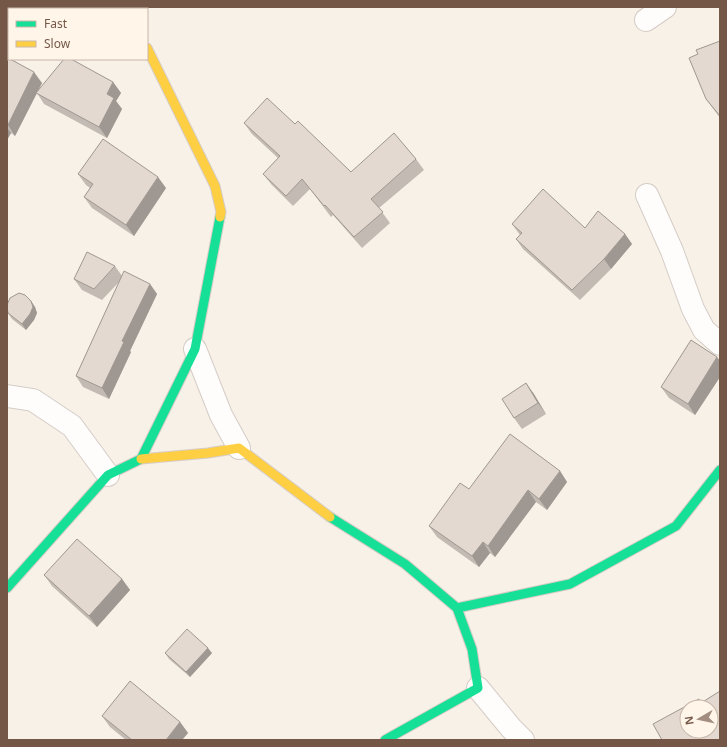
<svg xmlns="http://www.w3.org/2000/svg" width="727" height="747" font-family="'Noto Sans',sans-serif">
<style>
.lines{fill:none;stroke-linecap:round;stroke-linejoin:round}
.street-casing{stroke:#d5ccc6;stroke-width:24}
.fast-casing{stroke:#d6ccc5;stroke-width:11}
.slow-casing{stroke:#d6ccc5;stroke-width:11}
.street{stroke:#fefdfc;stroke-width:22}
.fast{stroke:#16e098;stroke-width:9}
.slow{stroke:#ffcf43;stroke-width:9}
.wall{fill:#c3bbb3}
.shaded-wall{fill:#9f9892}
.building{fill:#e3d9d0;stroke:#9f9892;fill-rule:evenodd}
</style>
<rect width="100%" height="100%" fill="#f7f1e8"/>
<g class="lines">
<g class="street-casing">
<path id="street" d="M 121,7 L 122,9
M 646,20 L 665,7
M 647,195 L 672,251 L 693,309 L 704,330 L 720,344
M 195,349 L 221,415 L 239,448
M 7,396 L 33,400 L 72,426 L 108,475
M 478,688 L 511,728 L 523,740"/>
</g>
<g class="fast-casing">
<path id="fast" d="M 330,517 L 405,564 L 457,608 L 472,649 L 478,688 L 385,740
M 7,588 L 108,475 L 141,459 L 195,349 L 220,217
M 457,608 L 570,584 L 676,526 L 720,470"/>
</g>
<g class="slow-casing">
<path id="slow" d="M 147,48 L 215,186 L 221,212 L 220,217
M 141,459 L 208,453 L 239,448 L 330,517"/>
</g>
<use href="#street" class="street"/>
<use href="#fast" class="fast"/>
<use href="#slow" class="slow"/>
</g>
<path class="wall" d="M 720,41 L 720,118 L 706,99 L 698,54 Z
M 7,61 L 42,83 L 38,90 L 113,82 L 121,93 L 116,101 L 122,109 L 107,138 L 44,104 L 37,93 L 15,136 L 11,133 L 7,140 Z
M 244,123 L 295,124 L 351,172 L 416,159 L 424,170 L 379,208 L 390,223 L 362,248 L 333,215 L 331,217 L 310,189 L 293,206 L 271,184 L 263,174 L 278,158 L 252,134 Z
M 78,174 L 166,188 L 134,236 L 92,208 L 84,197 L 90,188 L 86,185 Z
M 512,224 L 585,228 L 625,234 L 632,244 L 611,269 L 580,300 L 523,249 L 516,239 L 520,235 Z
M 115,266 L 122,276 L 150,284 L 157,294 L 130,351 L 131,352 L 109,399 L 83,387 L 76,376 L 120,281 L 102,300 L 82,290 L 74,279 Z
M 31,301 L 35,307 L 37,313 L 34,320 L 26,330 L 12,319 L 8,313 Z
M 717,357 L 720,361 L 720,377 L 695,415 L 669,398 L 661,387 Z
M 526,383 L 546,414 L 522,429 L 514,418 Z
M 560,471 L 567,482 L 547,510 L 536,502 L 495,557 L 490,553 L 479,567 L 437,537 L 429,526 L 469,489 Z
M 44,575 L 122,579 L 130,590 L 97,627 L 52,586 Z
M 165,653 L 212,653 L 190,677 L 169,659 Z
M 102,716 L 180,722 L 188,733 L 182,740 L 126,740 L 110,727 Z"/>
<path class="shaded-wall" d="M 7,14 L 9,16 L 9,20 L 7,22 Z
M 34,72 L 42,83 L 15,136 L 8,125 Z
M 113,82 L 121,93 L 116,101 L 122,109 L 107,138 L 99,127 L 107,94 Z
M 7,128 L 11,133 L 7,140 Z
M 158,177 L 166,188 L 134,236 L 126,225 Z
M 625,234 L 632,244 L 611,269 L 604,259 Z
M 150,284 L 157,294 L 130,351 L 131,352 L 109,399 L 102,388 L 122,341 Z
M 31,301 L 35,307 L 37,313 L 34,320 L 26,330 L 22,324 Z
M 717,357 L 720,361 L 720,377 L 695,415 L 688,404 Z
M 526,383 L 534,394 L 546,414 L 538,403 Z
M 560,471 L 567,482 L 547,510 L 539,499 Z
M 528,490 L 536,502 L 495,557 L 488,546 Z
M 483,542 L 490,553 L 479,567 L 472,556 Z
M 122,579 L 130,590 L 97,627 L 89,616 Z
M 208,648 L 212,653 L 190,677 L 186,672 Z
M 180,722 L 188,733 L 182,740 L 166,740 Z"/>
<path class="building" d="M 720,41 L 720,116 L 706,99 L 689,58 L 698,54 L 696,50 Z
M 9,58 L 9,59 L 10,59 L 34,72 L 8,125 L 7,124 L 7,61 Z
M 64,59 L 71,59 L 113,82 L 107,94 L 114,98 L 99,127 L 36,93 Z
M 267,98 L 295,124 L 298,121 L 351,172 L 394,133 L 416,159 L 371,199 L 383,212 L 354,237 L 325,205 L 324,206 L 302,179 L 286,196 L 263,174 L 280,156 L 244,123 Z
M 103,139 L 158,177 L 126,225 L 84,197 L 93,184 L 78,174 Z
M 543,189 L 585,228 L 598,211 L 625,234 L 604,259 L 572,290 L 516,239 L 522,233 L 512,224 Z
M 87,252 L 115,266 L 94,289 L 74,279 Z
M 124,271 L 150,284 L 122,341 L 124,342 L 102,388 L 76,376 Z
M 19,293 L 25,295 L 31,301 L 33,307 L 30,314 L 22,324 L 8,313 L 7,307 L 7,305 L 10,298 Z
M 691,340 L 717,357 L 688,404 L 661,387 Z
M 526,383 L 538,403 L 514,418 L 502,399 Z
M 510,434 L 560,471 L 539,499 L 528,490 L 488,546 L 483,542 L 472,556 L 429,526 L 460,483 L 469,489 Z
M 77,539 L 122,579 L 89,616 L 44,575 Z
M 187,629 L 208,648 L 186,672 L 165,653 Z
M 130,681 L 180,722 L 166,740 L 132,740 L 102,716 Z
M 720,691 L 720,740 L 662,740 L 653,724 L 699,699 L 701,703 ZM 687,707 L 711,707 L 711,731 L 687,731 Z"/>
<rect width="727" height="747" fill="none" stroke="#755748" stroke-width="16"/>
<rect x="8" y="8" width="140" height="52" fill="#fff6e9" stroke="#c8b6a9"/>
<rect x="16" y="21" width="20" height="6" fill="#16e098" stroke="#c8b6a9"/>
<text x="44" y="28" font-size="12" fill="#755748">Fast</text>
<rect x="16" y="41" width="20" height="6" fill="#ffcf43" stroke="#c8b6a9"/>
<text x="44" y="48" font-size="12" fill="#755748">Slow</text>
<g transform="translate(699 719) rotate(261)"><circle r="19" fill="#fff6e9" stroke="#c8b6a9"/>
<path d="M0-3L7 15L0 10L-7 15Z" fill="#a28d80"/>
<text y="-6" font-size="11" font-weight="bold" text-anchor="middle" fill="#755748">N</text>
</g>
</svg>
